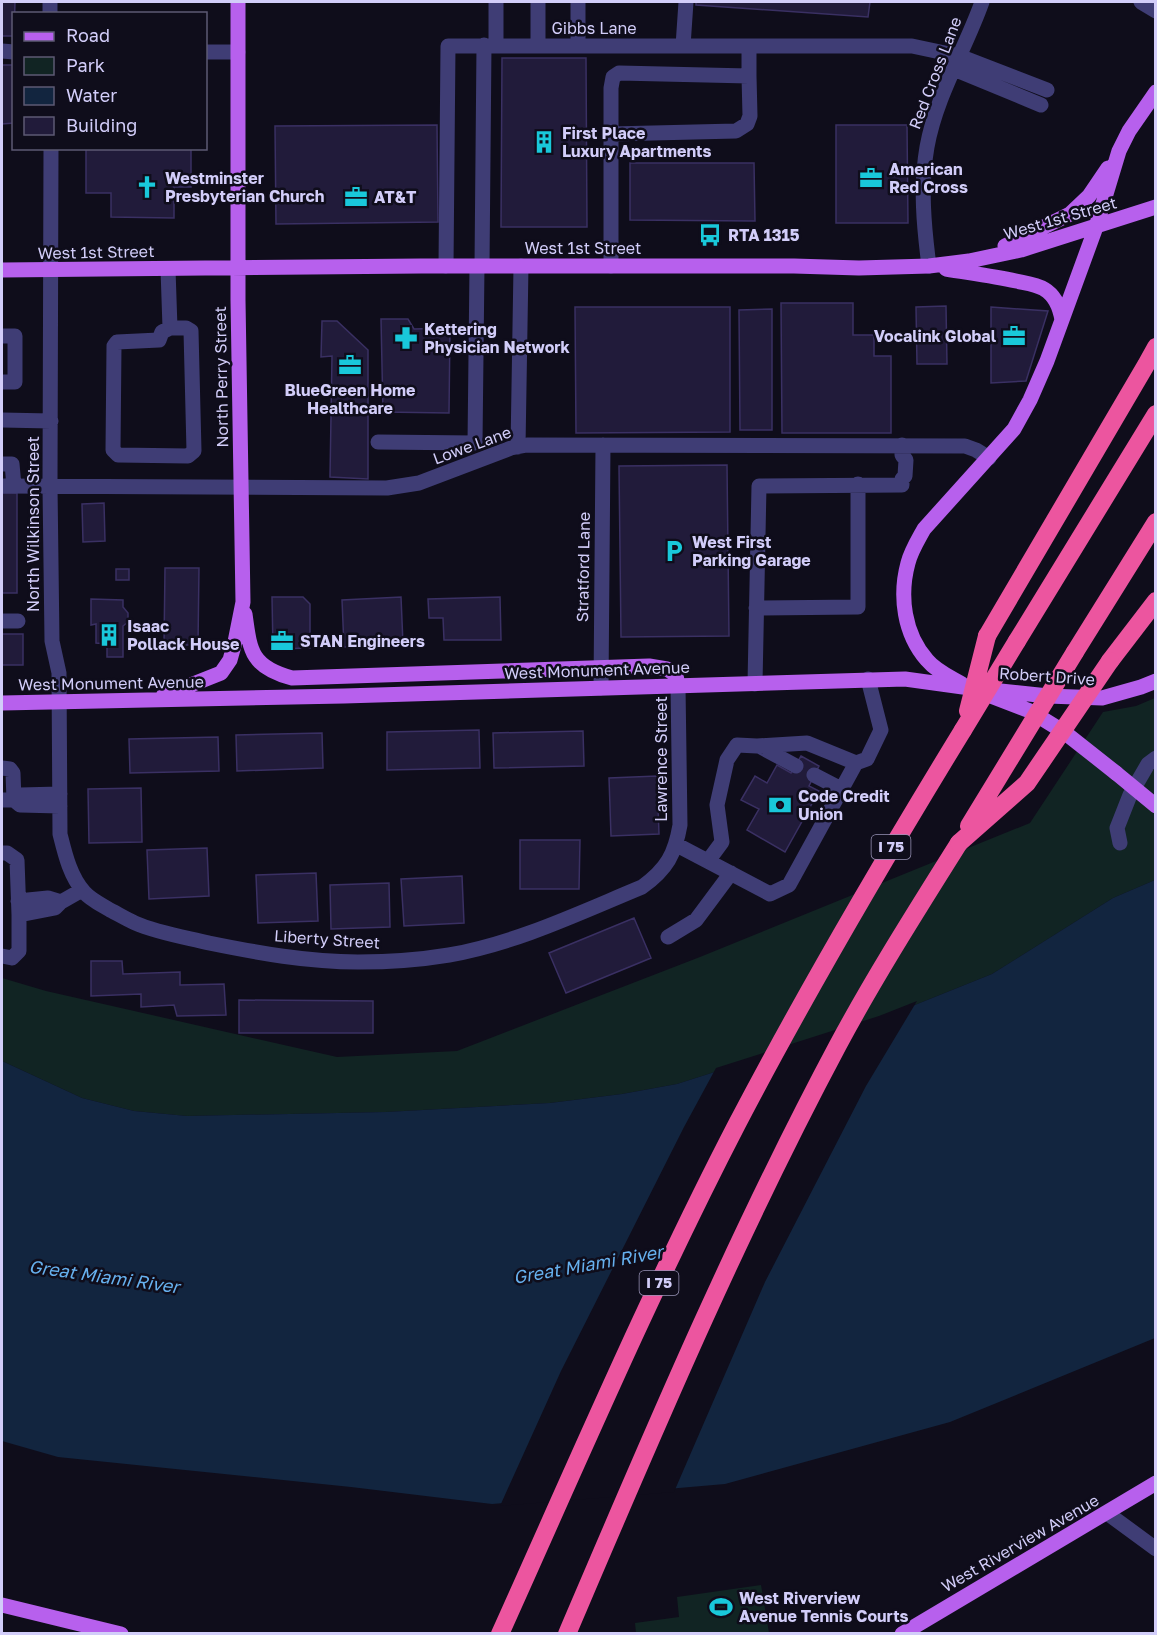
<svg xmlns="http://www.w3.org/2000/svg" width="1157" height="1635" font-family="'Golos Text',sans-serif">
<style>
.green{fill:#112423}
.water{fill:#12253f}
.pier{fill:#0f0d1b}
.building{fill:#211b3a;stroke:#3a3063;stroke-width:1.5}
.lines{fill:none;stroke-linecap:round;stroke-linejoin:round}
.minor{stroke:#3f3d75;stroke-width:15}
.major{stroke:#b760ed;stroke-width:15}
.highway{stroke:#ec559f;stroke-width:18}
.major-bridge{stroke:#b760ed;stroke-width:15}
.highway-bridge{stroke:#ec559f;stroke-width:18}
.labels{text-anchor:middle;stroke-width:5;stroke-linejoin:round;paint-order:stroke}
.shield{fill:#0f0d1b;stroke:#9893b6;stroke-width:1.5}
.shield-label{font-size:15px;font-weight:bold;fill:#d2cdf9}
.street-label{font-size:16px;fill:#d2cdf9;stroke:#0f0d1b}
.poi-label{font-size:16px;font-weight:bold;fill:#d2cdf9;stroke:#0f0d1b;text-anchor:start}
.water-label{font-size:18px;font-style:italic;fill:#66b0ee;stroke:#0f0d1b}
</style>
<rect width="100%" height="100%" fill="#0f0d1b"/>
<path class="green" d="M 1155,698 L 1155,880 L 1113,898 L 992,974 L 880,1019 L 677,1084 L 622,1094 L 550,1103 L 386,1112 L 187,1116 L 134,1111 L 82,1098 L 2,1061 L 2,978 L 46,991 L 337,1057 L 457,1051 L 700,957 L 1030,823 L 1103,712 L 1136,706 Z
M 761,1585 L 769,1633 L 636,1633 L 635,1623 L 679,1617 L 677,1597 Z"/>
<path class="water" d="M 1155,880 L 1155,1338 L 950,1422 L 725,1484 L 492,1504 L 351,1487 L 58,1457 L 2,1441 L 2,1061 L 82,1098 L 134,1111 L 187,1116 L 386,1112 L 550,1103 L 622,1094 L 677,1084 L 880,1019 L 992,974 L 1113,898 Z"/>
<path class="pier" d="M 917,1001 L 866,1086 L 765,1282 L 674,1492 L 500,1506 L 561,1371 L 684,1127 L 716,1068 L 879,1016 Z"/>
<path class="building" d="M 2,2 L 15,2 L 14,36 L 2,36 Z
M 696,2 L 870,2 L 868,17 L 696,5 Z
M 502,58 L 586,58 L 587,227 L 501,227 Z
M 2,65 L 14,65 L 14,123 L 2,124 Z
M 437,125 L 438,222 L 276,224 L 275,126 Z
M 836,125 L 907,125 L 908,223 L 836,223 Z
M 86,148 L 191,148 L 191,187 L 174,187 L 174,218 L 111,217 L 111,193 L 86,193 Z
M 630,163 L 754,163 L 755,221 L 630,220 Z
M 781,303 L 853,303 L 853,335 L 874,335 L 874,356 L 891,356 L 891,433 L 782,433 Z
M 946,306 L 947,364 L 917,364 L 916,307 Z
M 575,307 L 730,307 L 730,432 L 576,433 Z
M 991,307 L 1048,311 L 1026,381 L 991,383 Z
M 772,309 L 772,430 L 740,430 L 739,310 Z
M 381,319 L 408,319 L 414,329 L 450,328 L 449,413 L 383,412 Z
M 322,321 L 337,321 L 368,350 L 368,479 L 330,477 L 332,356 L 321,357 Z
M 727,465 L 729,636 L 621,637 L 619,466 Z
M 2,493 L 17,493 L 17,593 L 2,593 Z
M 104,503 L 105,541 L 83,542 L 82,504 Z
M 165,568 L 199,568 L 198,645 L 164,645 Z
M 116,569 L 129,569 L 129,580 L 116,580 Z
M 272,597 L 303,597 L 310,604 L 310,648 L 273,649 Z
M 401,597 L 403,644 L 344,647 L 342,600 Z
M 500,597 L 501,640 L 444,640 L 443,618 L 429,618 L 428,599 Z
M 91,599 L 123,600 L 123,607 L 128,613 L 128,622 L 123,626 L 123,657 L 107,657 L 107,644 L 96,643 L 96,624 L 91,625 Z
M 2,634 L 23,634 L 23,665 L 2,665 Z
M 479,730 L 480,768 L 387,770 L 387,732 Z
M 583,731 L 584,766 L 494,768 L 493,733 Z
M 322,733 L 323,768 L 237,771 L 236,735 Z
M 218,737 L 219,771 L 130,773 L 129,739 Z
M 801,756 L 819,766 L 809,786 L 819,791 L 785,852 L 747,830 L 759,809 L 741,800 L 755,776 L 767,783 L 777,765 L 791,773 Z
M 657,776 L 659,834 L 611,836 L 609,778 Z
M 141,788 L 142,842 L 89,843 L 88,789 Z
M 520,840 L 580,840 L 579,889 L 520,889 Z
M 207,848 L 209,896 L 149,899 L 147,850 Z
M 316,873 L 318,921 L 258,923 L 256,875 Z
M 462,876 L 464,923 L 404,926 L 401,879 Z
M 389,883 L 390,927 L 331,929 L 330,885 Z
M 634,918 L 651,958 L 566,993 L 549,953 Z
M 91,961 L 122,961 L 123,974 L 180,972 L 180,985 L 224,984 L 226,1015 L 177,1016 L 174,1005 L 141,1007 L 141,994 L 91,996 Z
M 239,1000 L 373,1001 L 373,1033 L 239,1033 Z"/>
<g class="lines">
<path class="minor" d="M 50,2 L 50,14
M 1141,2 L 1156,11
M 496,46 L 496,2
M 538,46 L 538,2
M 578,46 L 578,2
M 683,46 L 686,2
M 2,51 L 14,52
M 206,52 L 238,52
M 954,69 L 1041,105
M 611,134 L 736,131 L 747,124 L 750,116 L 749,76
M 51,148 L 50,486 L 52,641 L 59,673 L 60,834 C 65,854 70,876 84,892 C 91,900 102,905 110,910 C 118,914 126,919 135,923 C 158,933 184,937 209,943 C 258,953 308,962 358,962 C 388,962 419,960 449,955 C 517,943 579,913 642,887 C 667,869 675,854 680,825 L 678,686
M 446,266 L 448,46 L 912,46 L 959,56 L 1047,90
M 482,266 L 484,45
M 611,266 L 611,88 L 613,77 L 619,73 L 749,76 L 749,46
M 929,266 C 924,227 920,187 927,147 C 936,96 965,50 982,2
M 168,269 L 170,328 L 186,328 L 191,331 L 194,451 L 188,456 L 118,455 L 113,450 L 114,346 L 117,342 L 159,340 L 162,332 L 170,328
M 2,336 L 15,336 L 15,382 L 2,382
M 2,420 L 51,421
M 378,442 L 475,443 L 477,266
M 518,447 L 521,266
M 2,464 L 12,464 L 14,486
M 2,486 L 387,488 L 419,483 L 511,448 L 527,445 L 965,446 L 976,450 L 989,458
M 756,608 L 858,607 L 858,484
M 2,621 L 18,621
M 755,684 L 759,486 L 902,485 L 902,479 L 905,476 L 906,460 L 902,455 L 902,445
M 601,688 L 603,445
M 759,746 L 796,766
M 2,768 L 10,769 L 13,773 L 14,800
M 814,775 L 841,789
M 2,800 L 14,800 L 20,805 L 60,806
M 14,800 L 20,795 L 60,794
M 1120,843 L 1117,828 L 1130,795 L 1148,764 L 1156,758
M 677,845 L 770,894 L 789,885 L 856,763
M 2,853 L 7,853 L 17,860 L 19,915 L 19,951 L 12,958 L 2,956
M 708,861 L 722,842 L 717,805 L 727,760 L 737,745 L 757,746 L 807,743 L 856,763 L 867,759 L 881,730 L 868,679
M 18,901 L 48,898 L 61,902
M 19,915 L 55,908 L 61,902 L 82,890
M 668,937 L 696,920 L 731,873
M 1107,1513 L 1156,1549"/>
<path class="major" d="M 1005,246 L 1070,214 L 1089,196 L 1108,168
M 946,269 C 970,273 993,276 1016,281 C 1025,283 1036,284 1044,289 C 1056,296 1060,308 1062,320
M 2,270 L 421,266 L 794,266 L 859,268 L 929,266 L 969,261 L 1021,250 L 1156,207
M 245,614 C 250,651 251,667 292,678 L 649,666 L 667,669 L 676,675 L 678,686
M 962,684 C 950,677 936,671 927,660 C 904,634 899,596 908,563 C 911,551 918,540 924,529 L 1014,429 L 1030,400 L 1047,361 L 1096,227 L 1119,151 L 1129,131 L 1156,92
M 991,690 L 1048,696 L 1102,698 L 1141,687 L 1156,681
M 163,696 L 221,673 L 230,660 L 235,642 L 243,602 L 238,300 L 238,2
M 2,703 L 344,696 L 905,679 L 970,688 L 1030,711 L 1064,732 L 1116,773
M 2,1605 L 121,1634
M 902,1634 L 1156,1483"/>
<path class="highway" d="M 987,636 L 1146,365 L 1156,347
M 1017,641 L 1156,414
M 1075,652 L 1156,522
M 1110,661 L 1156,601
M 500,1634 C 577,1463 651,1290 737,1124 C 807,990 884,859 963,730
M 567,1634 C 652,1435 736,1236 838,1045 C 875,976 917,910 959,843"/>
<path class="major-bridge" d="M 1116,773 L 1156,806"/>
<path class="highway-bridge" d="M 968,711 L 987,636
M 963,730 L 1017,641
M 969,826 L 1075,652
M 959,843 L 1027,783 L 1110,661"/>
</g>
<defs>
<g id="building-bare" transform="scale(1.8)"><path d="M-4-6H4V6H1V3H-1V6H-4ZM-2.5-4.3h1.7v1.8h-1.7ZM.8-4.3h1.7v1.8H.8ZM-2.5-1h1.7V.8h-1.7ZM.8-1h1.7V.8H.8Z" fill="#19c8da" stroke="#0f0d1b" stroke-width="2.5" paint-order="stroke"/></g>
<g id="office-bare" transform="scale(1.8)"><path d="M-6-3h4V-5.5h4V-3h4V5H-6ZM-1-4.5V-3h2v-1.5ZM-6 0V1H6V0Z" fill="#19c8da" stroke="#0f0d1b" stroke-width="2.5" paint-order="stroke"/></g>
<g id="church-bare" transform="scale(1.8)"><path d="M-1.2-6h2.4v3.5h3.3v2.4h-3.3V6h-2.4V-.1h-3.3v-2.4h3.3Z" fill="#19c8da" stroke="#0f0d1b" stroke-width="2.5" paint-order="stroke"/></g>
<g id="bus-bare" transform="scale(1.8)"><path d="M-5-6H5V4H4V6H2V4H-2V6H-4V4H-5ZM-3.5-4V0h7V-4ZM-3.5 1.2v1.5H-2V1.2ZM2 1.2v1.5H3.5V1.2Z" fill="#19c8da" stroke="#0f0d1b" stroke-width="2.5" paint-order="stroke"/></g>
<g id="pharmacy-bare" transform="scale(1.8)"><path d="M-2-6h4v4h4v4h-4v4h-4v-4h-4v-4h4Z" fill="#19c8da" stroke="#0f0d1b" stroke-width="2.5" paint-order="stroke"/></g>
<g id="parking-bare" transform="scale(1.8)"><path d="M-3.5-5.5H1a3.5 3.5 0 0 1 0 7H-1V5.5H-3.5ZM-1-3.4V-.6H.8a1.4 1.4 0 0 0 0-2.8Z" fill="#19c8da" stroke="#0f0d1b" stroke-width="2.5" paint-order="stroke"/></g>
<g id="bank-bare" transform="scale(1.8)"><path d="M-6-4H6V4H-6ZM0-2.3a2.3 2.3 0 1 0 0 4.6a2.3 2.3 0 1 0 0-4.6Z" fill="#19c8da" stroke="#0f0d1b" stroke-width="2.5" paint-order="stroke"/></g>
<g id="stadium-bare" transform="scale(1.8)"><path d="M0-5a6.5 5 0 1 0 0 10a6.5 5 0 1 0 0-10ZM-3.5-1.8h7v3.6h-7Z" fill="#19c8da" stroke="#0f0d1b" stroke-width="2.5" paint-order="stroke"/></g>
</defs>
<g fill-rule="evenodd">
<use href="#building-bare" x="544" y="142"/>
<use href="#office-bare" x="871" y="178"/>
<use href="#church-bare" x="147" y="187"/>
<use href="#office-bare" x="356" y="197"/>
<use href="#bus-bare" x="710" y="235"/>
<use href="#office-bare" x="1014" y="336"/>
<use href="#pharmacy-bare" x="406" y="338"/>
<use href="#office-bare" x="350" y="365"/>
<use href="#parking-bare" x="674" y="551"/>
<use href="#building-bare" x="109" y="635"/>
<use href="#office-bare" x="282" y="641"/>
<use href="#bank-bare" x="780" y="805"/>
<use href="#stadium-bare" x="721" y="1607"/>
</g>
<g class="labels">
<g class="shield">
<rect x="871.5" y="835" width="39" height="24" rx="4.5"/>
<rect x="639.5" y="1271" width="39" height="24" rx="4.5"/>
</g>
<g class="shield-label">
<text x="891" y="852">I 75</text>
<text x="659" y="1288">I 75</text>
</g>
<g class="street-label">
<text x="594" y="34">Gibbs Lane</text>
<text transform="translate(935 73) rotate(-69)" y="6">Red Cross Lane</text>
<text transform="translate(1060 218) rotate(-16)" y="6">West 1st Street</text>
<text x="583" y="254">West 1st Street</text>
<text transform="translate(96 252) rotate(-1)" y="6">West 1st Street</text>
<text transform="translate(221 377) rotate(-91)" y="6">North Perry Street</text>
<text transform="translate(472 445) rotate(-20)" y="6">Lowe Lane</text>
<text transform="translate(33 524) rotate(-90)" y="6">North Wilkinson Street</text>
<text transform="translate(583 567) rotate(-89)" y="6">Stratford Lane</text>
<text transform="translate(597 670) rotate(-2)" y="6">West Monument Avenue</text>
<text transform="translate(1047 676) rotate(4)" y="6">Robert Drive</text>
<text transform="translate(111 683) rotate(-1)" y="6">West Monument Avenue</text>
<text transform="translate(661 759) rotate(-90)" y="6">Lawrence Street</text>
<text transform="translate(327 939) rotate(4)" y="6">Liberty Street</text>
<text transform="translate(1020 1543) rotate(-30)" y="6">West Riverview Avenue</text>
</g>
<g class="poi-label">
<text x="562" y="139">First Place<tspan x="562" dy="18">Luxury Apartments</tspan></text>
<text x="889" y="175">American<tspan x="889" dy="18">Red Cross</tspan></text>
<text x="165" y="184">Westminster<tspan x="165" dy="18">Presbyterian Church</tspan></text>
<text x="374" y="203">AT&amp;T</text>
<text x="728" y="241">RTA 1315</text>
<text x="424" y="335">Kettering<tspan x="424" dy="18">Physician Network</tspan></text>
<text x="996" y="342" text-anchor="end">Vocalink Global</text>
<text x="350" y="396" text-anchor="middle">BlueGreen Home<tspan x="350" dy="18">Healthcare</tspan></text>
<text x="692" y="548">West First<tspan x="692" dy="18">Parking Garage</tspan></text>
<text x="127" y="632">Isaac<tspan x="127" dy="18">Pollack House</tspan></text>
<text x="300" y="647">STAN Engineers</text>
<text x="798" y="802">Code Credit<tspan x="798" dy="18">Union</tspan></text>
<text x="739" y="1604">West Riverview<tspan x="739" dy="18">Avenue Tennis Courts</tspan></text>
</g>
<g class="water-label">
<text transform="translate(588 1265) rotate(-10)" y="6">Great Miami River</text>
<text transform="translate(104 1277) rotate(8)" y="6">Great Miami River</text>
</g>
</g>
<rect width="1157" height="1635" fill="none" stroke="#d2cdf9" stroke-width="6"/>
<rect x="12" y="12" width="195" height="138" fill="#0f0d1b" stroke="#5d5a74" stroke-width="1.5"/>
<rect x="24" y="32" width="30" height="9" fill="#b760ed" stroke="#5d5a74" stroke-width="1.5"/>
<text x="66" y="42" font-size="18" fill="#d2cdf9">Road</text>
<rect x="24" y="57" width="30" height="18" fill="#112423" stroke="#5d5a74" stroke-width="1.5"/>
<text x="66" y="72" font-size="18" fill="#d2cdf9">Park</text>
<rect x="24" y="87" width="30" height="18" fill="#12253f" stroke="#5d5a74" stroke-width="1.5"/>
<text x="66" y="102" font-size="18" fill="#d2cdf9">Water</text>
<rect x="24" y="117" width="30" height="18" fill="#211b3a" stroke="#5d5a74" stroke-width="1.5"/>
<text x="66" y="132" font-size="18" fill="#d2cdf9">Building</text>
</svg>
